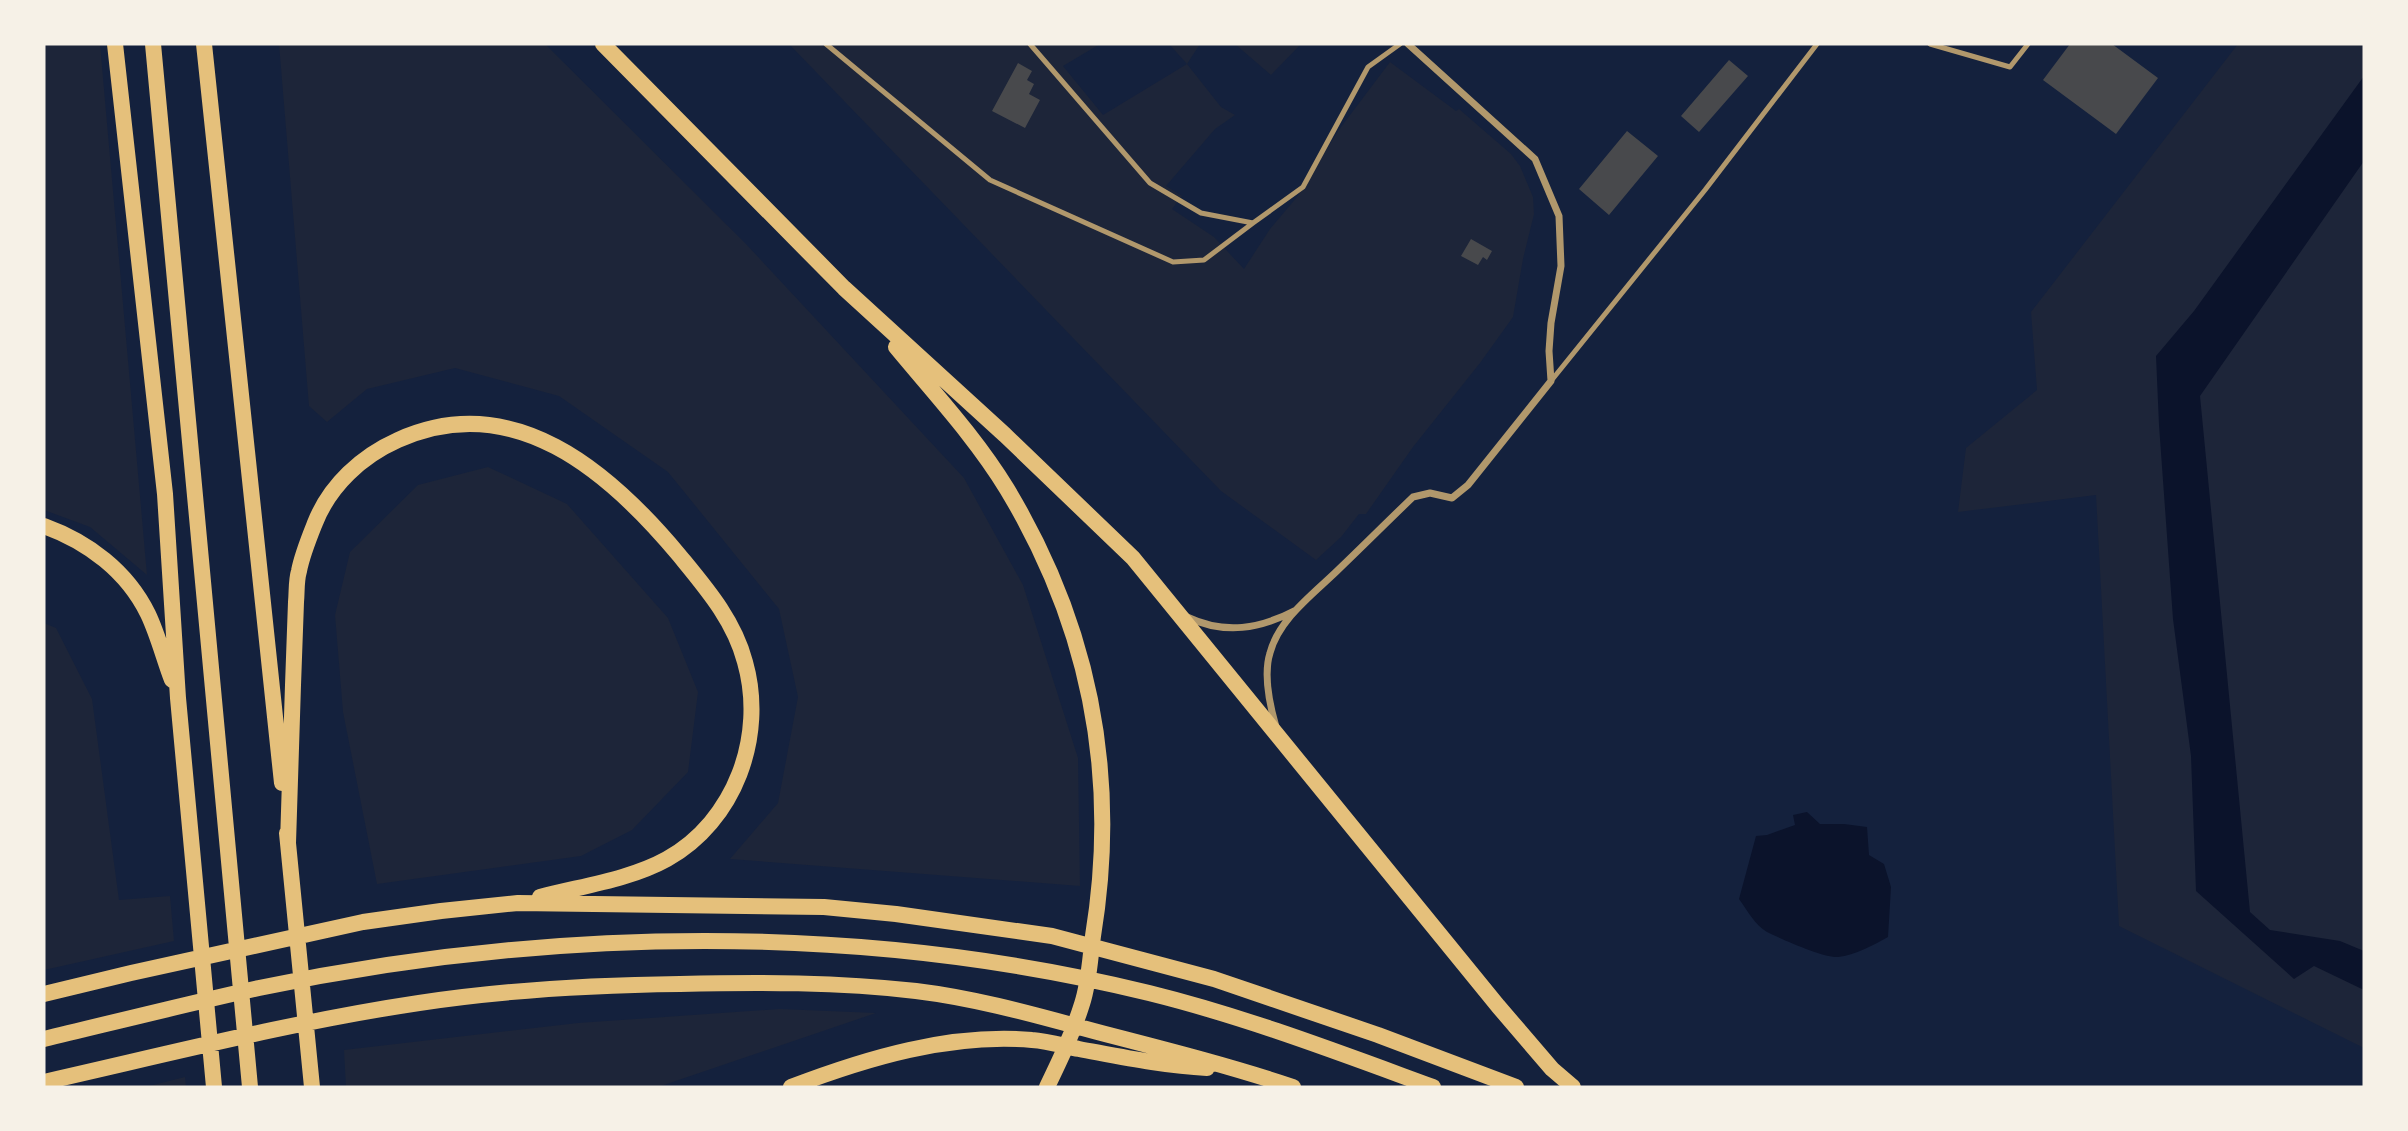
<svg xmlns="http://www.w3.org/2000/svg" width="2408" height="1131" font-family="'DM Sans',sans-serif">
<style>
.green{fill:#1d2539}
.water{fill:#0b132b}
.building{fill:#48494c}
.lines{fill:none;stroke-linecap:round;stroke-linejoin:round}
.service{stroke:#b1986c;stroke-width:5}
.minor{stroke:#b1986c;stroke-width:7}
.trunk{stroke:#e5c07b;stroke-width:16}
</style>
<rect width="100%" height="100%" fill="#14213d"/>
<path class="green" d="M 44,44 L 100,44 L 147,575 L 90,527 L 44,510 Z
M 279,44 L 545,44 L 746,244 L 964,478 L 1023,585 L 1078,758 L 1080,886 L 730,859 L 778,803 L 798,697 L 779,609 L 668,472 L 559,396 L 455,368 L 367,389 L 327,422 L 309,406 Z
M 789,44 L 1100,44 L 1063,66 L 1103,115 L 1187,64 L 1169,44 L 1200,44 L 1187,64 L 1221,107 L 1235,115 L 1215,129 L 1166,186 L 1182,196 L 1172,209 L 1214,237 L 1244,269 L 1270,229 L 1297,197 L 1338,131 L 1390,62 L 1456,111 L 1459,109 L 1511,154 L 1520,166 L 1533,197 L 1534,214 L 1523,259 L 1513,317 L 1480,363 L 1413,447 L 1366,514 L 1359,514 L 1341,537 L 1316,560 L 1221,491 Z
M 1235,44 L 1301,44 L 1271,75 Z
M 2238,44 L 2364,44 L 2364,1048 L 2119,926 L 2096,495 L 1958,512 L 1966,448 L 2037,390 L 2031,312 Z
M 488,467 L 567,504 L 668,618 L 698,692 L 688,772 L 632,830 L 581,856 L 377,884 L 343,712 L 335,615 L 350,552 L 418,485 Z
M 44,623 L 56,628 L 92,699 L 119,900 L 170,896 L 174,941 L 44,970 Z
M 780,1009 L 876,1013 L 658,1087 L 346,1087 L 344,1050 L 578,1023 Z
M 185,1077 L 186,1087 L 145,1087 Z"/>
<path class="water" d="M 2364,76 L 2364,161 L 2200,396 L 2250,912 L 2270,930 L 2340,941 L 2364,951 L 2364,990 L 2314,966 L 2294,979 L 2196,891 L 2191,756 L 2173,619 L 2159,425 L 2156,356 L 2194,311 Z
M 1807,812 L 1820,824 L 1844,824 L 1867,827 L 1869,855 L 1884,864 L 1891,887 L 1888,937 C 1874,945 1855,955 1838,957 C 1824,958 1781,939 1767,932 C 1755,925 1747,910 1739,899 L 1756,836 L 1767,835 L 1795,825 L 1793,815 Z"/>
<path class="building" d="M 2070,44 L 2112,44 L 2158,78 L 2116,134 L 2043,80 Z
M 1729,60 L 1748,76 L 1699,132 L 1681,116 Z
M 1018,63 L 1032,71 L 1027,80 L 1034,84 L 1029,94 L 1040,100 L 1025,128 L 992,111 Z
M 1627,131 L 1658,156 L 1609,215 L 1579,189 Z
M 1471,239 L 1492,251 L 1487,260 L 1483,257 L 1478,265 L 1461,256 Z"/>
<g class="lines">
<path class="service" d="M 826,44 L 990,180 L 1173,262 L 1204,260 L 1253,223
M 1030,44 L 1150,183 L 1201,213 L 1253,223 L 1303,187 L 1368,67 L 1400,44
M 1930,44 L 2010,67 L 2028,44
M 1551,381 L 1705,190 L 1817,44"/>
<path class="minor" d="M 1187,617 C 1225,635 1260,629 1296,610
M 1276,727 C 1270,706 1263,675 1270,653 C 1279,618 1316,592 1340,568 C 1365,544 1389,520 1413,497 L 1430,493 L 1452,498 L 1468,485 L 1551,381 L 1549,351 L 1551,323 L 1561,266 L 1559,216 L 1535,159 L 1408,44"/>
<path class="trunk" d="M 115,44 L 165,494 L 178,698 L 214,1087
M 153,44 L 250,1087
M 204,44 L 282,783
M 603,44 L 844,288 L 1005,435 L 1133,558 L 1498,1006 L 1552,1069 L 1573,1087
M 896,347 C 934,393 976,438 1007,489 C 1090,627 1119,777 1093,936 C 1090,959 1089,983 1082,1004 C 1073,1033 1060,1060 1047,1087
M 44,526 C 88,542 127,571 148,614 C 158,635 164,659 172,680
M 287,833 L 312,1087
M 288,843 C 290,790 291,737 293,685 C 294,657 295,630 296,602 C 297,592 296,581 299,571 C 302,555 309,538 315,523 C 330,485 362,456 398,440 C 513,388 609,471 679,555 C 706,588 734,620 745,662 C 766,736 735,821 667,859 C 629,880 581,886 540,897
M 44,994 L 131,973 L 363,922 L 441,911 L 518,903 L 824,907 L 896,914 L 1052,936 L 1214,979 L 1378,1035 L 1516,1087
M 44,1039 C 115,1022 187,1004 259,988 C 550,927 859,922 1149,993 C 1246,1017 1340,1053 1433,1087
M 44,1082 C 168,1054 292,1022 419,1003 C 505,990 593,985 680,984 C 759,982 838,982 916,991 C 982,999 1045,1018 1109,1035 C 1171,1051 1233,1067 1293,1087
M 791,1087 C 867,1058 950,1033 1032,1040 C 1048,1041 1064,1046 1079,1049 C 1122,1057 1164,1066 1207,1068"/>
</g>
<rect width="2408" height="1131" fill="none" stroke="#f6f1e7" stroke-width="91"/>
</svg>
